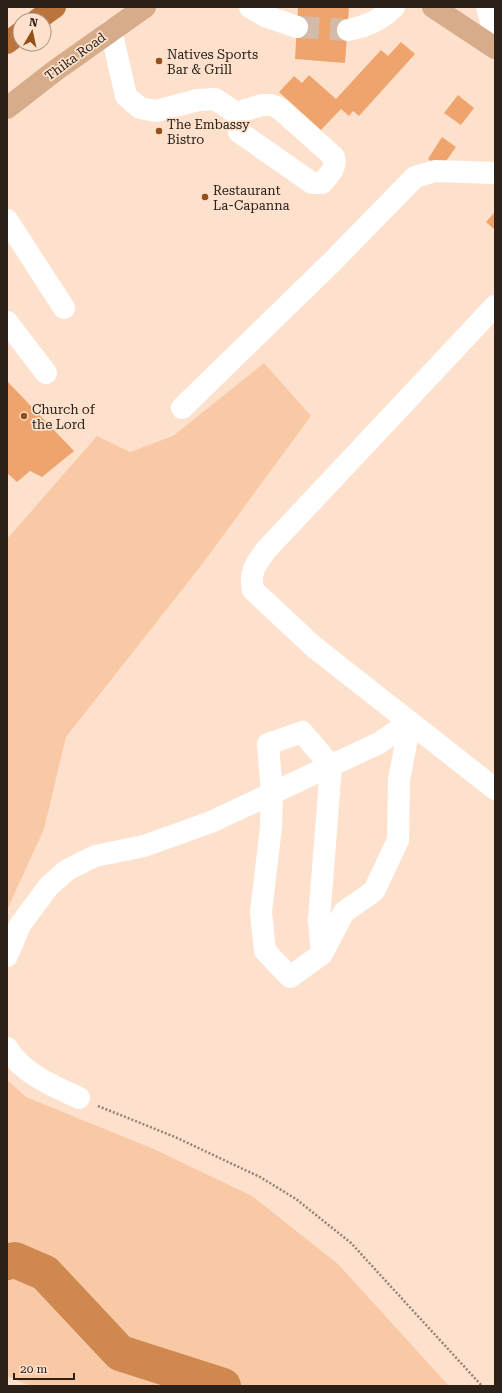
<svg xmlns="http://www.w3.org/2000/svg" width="502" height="1393" font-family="'Roboto Serif',serif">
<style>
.green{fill:#f9c9a6}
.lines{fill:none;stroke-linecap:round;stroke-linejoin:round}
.river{stroke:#d08851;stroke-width:36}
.building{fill:#eea46c}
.minor-tunnel{stroke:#d4bba9;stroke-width:22;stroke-dasharray:22 11;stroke-linecap:butt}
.path{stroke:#948173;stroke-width:2.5;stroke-dasharray:2 2;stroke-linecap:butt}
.minor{stroke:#fff;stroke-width:22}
.major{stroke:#d6ac8a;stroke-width:22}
.highway{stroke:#ba743c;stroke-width:22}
.poi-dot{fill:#915119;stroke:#fee1cd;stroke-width:1.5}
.labels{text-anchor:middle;stroke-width:3.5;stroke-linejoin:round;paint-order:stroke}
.poi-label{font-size:13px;fill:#2b2119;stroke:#fee1cd;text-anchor:start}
.street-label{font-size:13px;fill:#2b2119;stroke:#fee1cd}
</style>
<rect width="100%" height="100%" fill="#fee1cd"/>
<path class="green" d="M 264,363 L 311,416 L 200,567 L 66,737 L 44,829 L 7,910 L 7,539 L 97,436 L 130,452 L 173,436 Z
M 7,1080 L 26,1097 L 156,1150 L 252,1196 L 338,1264 L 449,1386 L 31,1386 L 7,1376 Z"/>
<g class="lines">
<path class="river" d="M 7,1262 L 15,1260 L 45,1273 L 120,1353 L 223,1386"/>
</g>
<path class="building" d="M 298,7 L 349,7 L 345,63 L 295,59 Z
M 401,42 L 415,54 L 359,116 L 353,111 L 349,116 L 341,109 L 321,130 L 279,92 L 294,76 L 302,83 L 309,75 L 336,99 L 381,50 L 388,56 Z
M 458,95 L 474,108 L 461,125 L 444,113 Z
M 442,137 L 456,147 L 441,168 L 428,159 Z
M 495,212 L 495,230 L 486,222 Z
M 7,381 L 74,451 L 42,477 L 30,471 L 17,482 L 7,473 Z"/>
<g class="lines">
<path class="minor-tunnel" d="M 297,27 L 348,30"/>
<path class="path" d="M 98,1106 L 175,1137 L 260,1177 L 296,1199 L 351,1243 L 482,1386"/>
<path class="minor" d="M 250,7 L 265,16 L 297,27
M 487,7 L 495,35
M 111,30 L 126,96 L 140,108 L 156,111 L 198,100 L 215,99 L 236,113
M 348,30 C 366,27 381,20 394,7
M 262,105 L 271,105 L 279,108 L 334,157 C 337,168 329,175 322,183 L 312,183 L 239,132 L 236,113 Z
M 7,220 L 64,308
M 495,306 L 266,550 C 256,563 249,573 253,590 L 314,647 L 495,789
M 7,322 L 46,373
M 182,408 L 332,262 L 415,177 L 435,171 L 495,173
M 322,954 L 319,920 L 331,766 L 302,732 L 268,744 L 272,793 L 271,827 L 261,912 L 265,951 L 290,977 L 322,954 L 344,912 L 374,891 L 398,840 L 399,780 L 410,722
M 7,956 L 20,925 L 49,886 L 67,870 L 95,856 L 144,846 L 211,822 L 379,743 L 410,722
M 7,1048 C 23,1074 53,1086 79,1098"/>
<path class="major" d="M 433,7 L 495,48
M 7,108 L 56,70 L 145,7"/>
<path class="highway" d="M 37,20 L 55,7
M 7,43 L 20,33"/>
</g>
<g class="poi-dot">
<circle cx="159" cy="61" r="4"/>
<circle cx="159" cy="131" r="4"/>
<circle cx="205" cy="197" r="4"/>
<circle cx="24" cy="416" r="4"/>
</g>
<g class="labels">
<g class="poi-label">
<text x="167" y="59">Natives Sports<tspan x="167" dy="15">Bar &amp; Grill</tspan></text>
<text x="167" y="129">The Embassy<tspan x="167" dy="15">Bistro</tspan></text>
<text x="213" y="195">Restaurant<tspan x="213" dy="15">La-Capanna</tspan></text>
<text x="32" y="414">Church of<tspan x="32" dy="15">the Lord</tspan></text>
</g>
<g class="street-label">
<text transform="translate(75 56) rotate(-36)" y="5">Thika Road</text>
</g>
</g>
<rect width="502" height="1393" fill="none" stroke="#2b2119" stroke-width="16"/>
<g transform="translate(32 32) rotate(9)"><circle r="19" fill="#fee1cd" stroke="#aa9485"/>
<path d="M0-3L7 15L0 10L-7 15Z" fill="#915119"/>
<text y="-6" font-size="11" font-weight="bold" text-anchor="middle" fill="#2b2119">N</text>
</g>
<path d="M14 1373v6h60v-6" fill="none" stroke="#2b2119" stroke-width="2"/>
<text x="20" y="1373" font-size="12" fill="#2b2119" stroke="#fee1cd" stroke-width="3" paint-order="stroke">20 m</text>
</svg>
